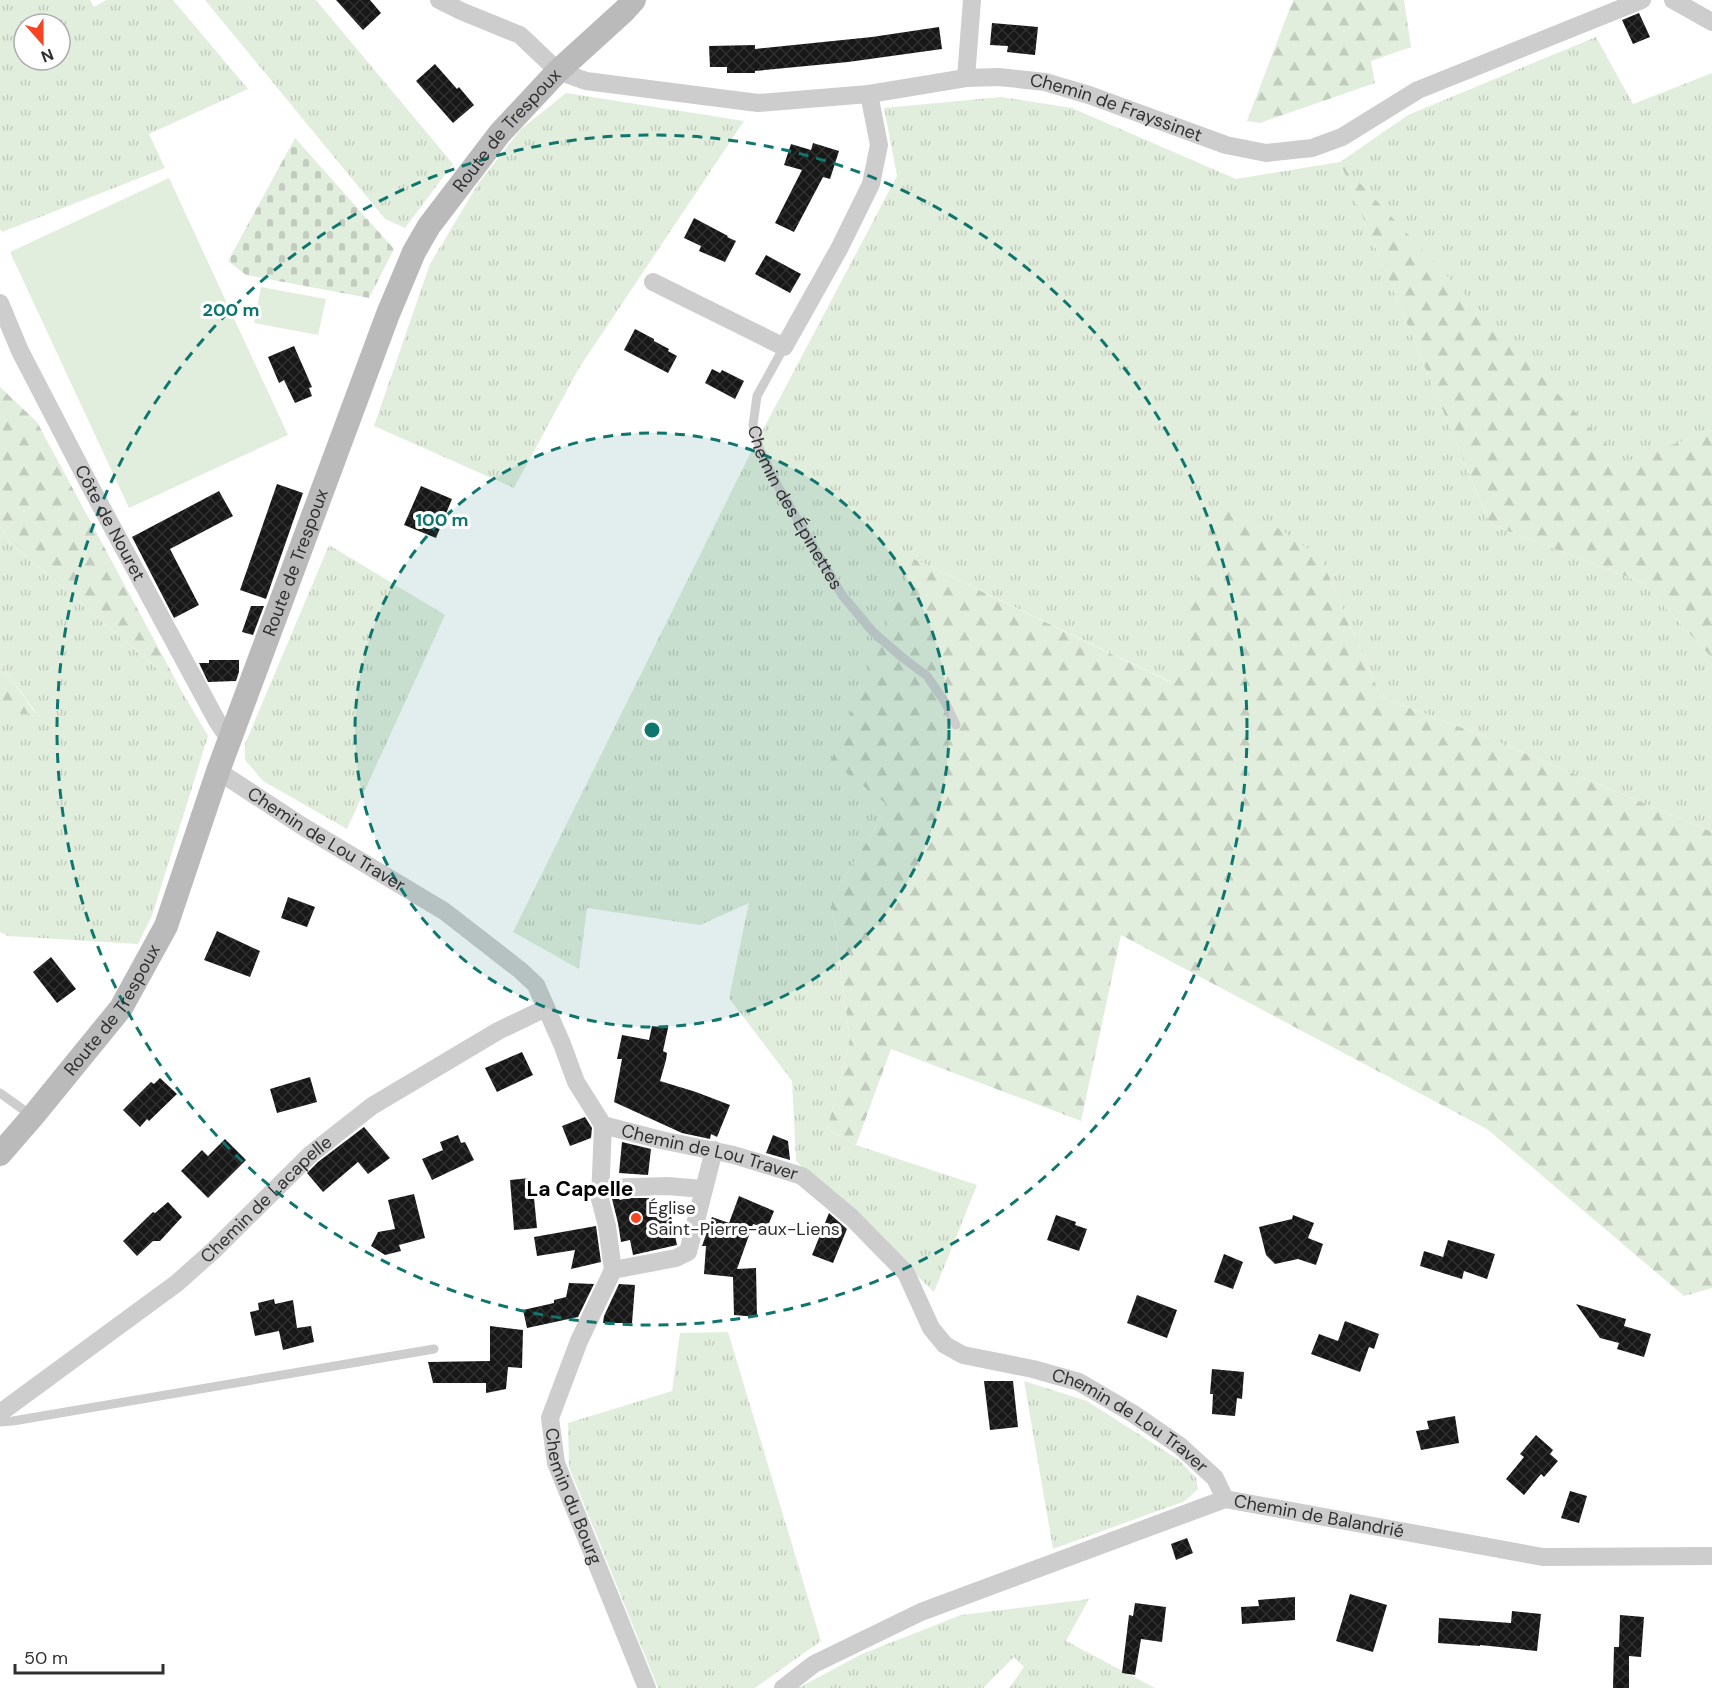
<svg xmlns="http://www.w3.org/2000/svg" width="1712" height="1688" font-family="'DM Sans',sans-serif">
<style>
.grass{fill:url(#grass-tufts);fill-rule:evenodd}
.forest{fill:url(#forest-firs)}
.cemetery{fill:url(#cemetery-stones)}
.garden{fill:#e2eedd}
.building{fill:url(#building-cross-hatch)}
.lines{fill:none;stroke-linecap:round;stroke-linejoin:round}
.lane{stroke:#cdcdcd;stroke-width:9}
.street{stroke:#cdcdcd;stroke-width:18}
.secondary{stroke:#bababa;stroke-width:24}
.ring{fill:none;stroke:#0f766e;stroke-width:3;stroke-dasharray:10 8}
.poi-dot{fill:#f74523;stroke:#fff;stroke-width:2}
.labels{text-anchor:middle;stroke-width:6;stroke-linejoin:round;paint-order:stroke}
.street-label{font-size:18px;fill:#303030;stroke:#fff}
.poi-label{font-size:18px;fill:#303030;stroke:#fff;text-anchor:start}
.quarter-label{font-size:21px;font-weight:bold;fill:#000;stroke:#fff}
.centre{fill:#0f766e;stroke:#fff;stroke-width:3}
.ring-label{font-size:18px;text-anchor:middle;font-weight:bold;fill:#0f766e;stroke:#fff;stroke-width:6;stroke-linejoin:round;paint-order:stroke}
</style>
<defs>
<pattern id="grass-tufts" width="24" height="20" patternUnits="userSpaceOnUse" patternTransform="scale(1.5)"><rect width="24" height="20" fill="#e2eedd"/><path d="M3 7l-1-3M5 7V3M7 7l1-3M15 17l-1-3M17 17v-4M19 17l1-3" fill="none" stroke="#c2ccbe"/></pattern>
<pattern id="forest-firs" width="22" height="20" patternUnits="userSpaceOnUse" patternTransform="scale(1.5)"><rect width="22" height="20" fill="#e2eedd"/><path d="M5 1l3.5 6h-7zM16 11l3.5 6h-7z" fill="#c2ccbe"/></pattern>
<pattern id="cemetery-stones" width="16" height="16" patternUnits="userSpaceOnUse" patternTransform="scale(1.5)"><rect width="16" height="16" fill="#e2eedd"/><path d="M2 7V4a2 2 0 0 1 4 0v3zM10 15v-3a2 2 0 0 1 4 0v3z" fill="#c2ccbe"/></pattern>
<pattern id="building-cross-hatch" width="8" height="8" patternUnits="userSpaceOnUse" patternTransform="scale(1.5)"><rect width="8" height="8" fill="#171717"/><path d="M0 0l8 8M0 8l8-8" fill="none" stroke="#303030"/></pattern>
</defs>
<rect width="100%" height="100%" fill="#fff"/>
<path class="grass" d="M 0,0 L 90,0 L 94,7 L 106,0 L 173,0 L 248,89 L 149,134 L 165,168 L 2,232 L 0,229 ZM 24,24 L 60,24 L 60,60 L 24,60 Z
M 205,0 L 316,0 L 453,164 L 405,228 L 385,219 Z
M 1596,37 L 1633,104 L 1712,73 L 1712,430 L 1623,464 L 1341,164 L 1490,524 L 1643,583 L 1712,658 L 1712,832 L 1486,737 L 1381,697 L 1321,558 L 1215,507 L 1173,683 L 914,559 L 889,806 L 831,899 L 850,1040 L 827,1129 L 856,1145 L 977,1185 L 934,1292 L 796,1161 L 792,1081 L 729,998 L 749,903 L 700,925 L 587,908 L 579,969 L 513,932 L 749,456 L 897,176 L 884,108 L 1001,97 L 1072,108 L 1236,179 L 1340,162 L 1408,115 Z
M 566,93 L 744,121 L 579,368 L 514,488 L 374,426 L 430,264 L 478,184 L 520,130 Z
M 0,524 L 10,543 L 180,688 L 208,736 L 152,916 L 138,944 L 8,936 L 0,932 L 0,713 L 36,713 L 0,663 Z
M 329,545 L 445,615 L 347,829 L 263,781 L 245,760 L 245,744 Z
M 728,1332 L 821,1641 L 755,1688 L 658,1688 L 569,1467 L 568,1423 L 672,1391 L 680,1333 Z
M 1024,1381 L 1087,1401 L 1179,1460 L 1196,1478 L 1198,1489 L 1185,1501 L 1053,1549 Z
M 1089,1599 L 1066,1641 L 1155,1688 L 1009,1688 L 1024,1667 L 1014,1657 L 983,1688 L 798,1688 L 862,1654 L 961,1615 Z"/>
<path class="forest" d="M 1293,0 L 1404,0 L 1411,47 L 1371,61 L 1375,83 L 1260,123 L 1247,121 Z
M 1340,162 L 1623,463 L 1712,430 L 1712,658 L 1643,583 L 1490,524 Z
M 0,387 L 37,422 L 180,688 L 10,543 L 0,524 Z
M 1215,506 L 1278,528 L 1321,558 L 1381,697 L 1486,737 L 1712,832 L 1712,1288 L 1684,1296 L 1487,1129 L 1121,935 L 1081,1121 L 891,1049 L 856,1145 L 827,1129 L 850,1040 L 831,899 L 889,806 L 831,761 L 914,559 L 1172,683 Z
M 0,663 L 36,714 L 37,714 L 0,713 Z"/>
<path class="cemetery" d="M 295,138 L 394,249 L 369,298 L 246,275 L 228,261 Z"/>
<path class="garden" d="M 169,178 L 288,435 L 129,508 L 10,252 Z
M 261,287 L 326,299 L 318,335 L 254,323 Z"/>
<path class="building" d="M 336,0 L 370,0 L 381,13 L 363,30 Z
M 1639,13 L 1650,37 L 1633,44 L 1622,20 Z
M 992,23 L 1038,27 L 1035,55 L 1007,52 L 1008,46 L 990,45 Z
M 939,27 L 942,49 L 848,62 L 755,71 L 755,73 L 727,73 L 727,67 L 710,67 L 709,46 L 755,45 L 755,49 L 872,37 Z
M 435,64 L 457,89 L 459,87 L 474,105 L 453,123 L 416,81 Z
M 813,143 L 839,151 L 830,179 L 823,177 L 794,232 L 775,223 L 802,170 L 784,165 L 791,144 L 811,150 Z
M 694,218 L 728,236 L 727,237 L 736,241 L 725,262 L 699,251 L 701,246 L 684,238 Z
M 766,255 L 801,274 L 790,293 L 755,274 Z
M 635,329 L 654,339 L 654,341 L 669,349 L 668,351 L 677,356 L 668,373 L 624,350 Z
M 294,346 L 312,387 L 309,388 L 312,396 L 295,403 L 284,380 L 279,383 L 268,357 Z
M 712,369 L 720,373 L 722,370 L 744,381 L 735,399 L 705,383 Z
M 277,484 L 303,493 L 266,599 L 240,590 Z
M 421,486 L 452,499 L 436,538 L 404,525 Z
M 219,491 L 233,516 L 170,549 L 199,605 L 174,618 L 132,537 Z
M 251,606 L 264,606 L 253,635 L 242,632 Z
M 209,660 L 239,660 L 239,672 L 236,681 L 208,682 L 199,663 L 209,663 Z
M 288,897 L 315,907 L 307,927 L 281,918 Z
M 217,931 L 260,951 L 250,977 L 204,960 Z
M 51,957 L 76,989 L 57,1003 L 33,972 Z
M 652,1026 L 668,1028 L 663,1051 L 667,1053 L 666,1060 L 660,1081 L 696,1092 L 730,1105 L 717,1137 L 711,1134 L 710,1139 L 682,1133 L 614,1102 L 622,1059 L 617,1059 L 622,1035 L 649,1040 Z
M 522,1052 L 533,1075 L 497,1092 L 485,1068 Z
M 310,1077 L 317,1102 L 277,1113 L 270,1089 Z
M 160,1078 L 177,1094 L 149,1121 L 147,1119 L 140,1127 L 123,1110 L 151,1082 L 154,1084 Z
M 585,1117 L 592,1128 L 591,1138 L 570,1146 L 562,1126 Z
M 364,1127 L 390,1158 L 368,1174 L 358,1162 L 323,1192 L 307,1173 L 318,1162 Z
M 458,1135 L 461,1143 L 465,1142 L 474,1160 L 432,1180 L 422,1159 L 443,1150 L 440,1142 Z
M 773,1135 L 788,1141 L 790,1160 L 766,1153 Z
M 225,1139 L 246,1160 L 208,1198 L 181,1171 L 202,1150 L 208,1156 Z
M 622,1142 L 651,1149 L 648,1175 L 619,1173 Z
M 530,1178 L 532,1199 L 534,1198 L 537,1228 L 514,1230 L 510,1180 Z
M 414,1194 L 425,1238 L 399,1245 L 401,1251 L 385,1255 L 371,1246 L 378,1232 L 395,1229 L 388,1200 Z
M 739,1196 L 774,1211 L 767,1228 L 753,1224 L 737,1269 L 756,1268 L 757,1317 L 734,1315 L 733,1277 L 704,1274 L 706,1246 L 702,1246 L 712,1217 L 729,1223 Z
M 627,1198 L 656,1198 L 671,1216 L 677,1245 L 633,1255 L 630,1240 L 621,1242 L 618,1223 L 612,1199 L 619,1199 L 620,1200 Z
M 168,1202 L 182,1217 L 160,1241 L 153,1241 L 137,1256 L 123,1241 L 153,1212 L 155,1213 Z
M 829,1213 L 847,1229 L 833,1263 L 812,1255 Z
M 1056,1215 L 1076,1222 L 1075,1225 L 1087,1229 L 1079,1251 L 1047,1240 Z
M 1293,1215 L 1314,1223 L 1308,1238 L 1323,1244 L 1316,1265 L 1298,1259 L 1275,1264 L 1266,1255 L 1259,1227 L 1292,1219 Z
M 596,1226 L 601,1262 L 571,1269 L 575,1250 L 537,1256 L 534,1237 Z
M 1448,1240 L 1495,1254 L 1487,1279 L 1464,1271 L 1462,1279 L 1420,1266 L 1424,1251 L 1443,1257 Z
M 1224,1254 L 1243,1262 L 1233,1289 L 1214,1282 Z
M 569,1283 L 594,1284 L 578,1317 L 527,1328 L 523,1310 L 554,1303 L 554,1300 L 566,1297 Z
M 619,1284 L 635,1285 L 632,1323 L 603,1323 L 604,1316 Z
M 1137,1295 L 1177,1310 L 1167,1338 L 1127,1323 Z
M 274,1299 L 275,1304 L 293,1300 L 297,1328 L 311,1326 L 314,1342 L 283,1350 L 279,1331 L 255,1336 L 250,1312 L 259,1310 L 258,1303 Z
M 1576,1304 L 1626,1319 L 1624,1326 L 1651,1334 L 1644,1357 L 1617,1349 L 1619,1343 L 1600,1338 Z
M 1345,1321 L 1379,1334 L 1374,1349 L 1369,1347 L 1360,1372 L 1311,1354 L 1319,1334 L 1338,1341 Z
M 490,1326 L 523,1330 L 522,1368 L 508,1367 L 506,1389 L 486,1393 L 486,1383 L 433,1383 L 428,1362 L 490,1361 Z
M 1212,1369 L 1244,1372 L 1242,1399 L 1237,1398 L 1235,1416 L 1212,1414 L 1213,1394 L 1210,1394 Z
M 984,1381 L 1013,1381 L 1018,1427 L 990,1430 Z
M 1455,1416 L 1459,1443 L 1421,1450 L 1416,1431 L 1429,1429 L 1427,1421 Z
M 1536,1435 L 1553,1450 L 1550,1454 L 1558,1461 L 1544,1477 L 1541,1474 L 1524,1495 L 1506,1479 L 1524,1457 L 1520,1454 Z
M 1570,1491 L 1587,1496 L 1579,1523 L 1561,1518 Z
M 1187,1538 L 1193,1553 L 1176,1560 L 1171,1544 Z
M 1350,1594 L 1387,1605 L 1373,1652 L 1336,1641 Z
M 1295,1597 L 1295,1620 L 1242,1624 L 1241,1607 L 1259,1606 L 1258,1600 Z
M 1135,1603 L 1166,1607 L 1162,1642 L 1141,1639 L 1135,1675 L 1122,1673 L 1129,1615 L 1133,1616 Z
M 1512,1611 L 1541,1614 L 1537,1651 L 1480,1645 L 1480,1646 L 1438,1643 L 1439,1618 L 1511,1623 Z
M 1620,1615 L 1644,1617 L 1641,1657 L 1629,1656 L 1629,1688 L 1613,1688 L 1614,1647 L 1619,1647 Z"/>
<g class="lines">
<g class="lane">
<path id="s1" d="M 784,347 L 757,396 L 753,425 L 760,450 L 776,483 L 842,595 L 873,632 L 903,658 L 927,676 L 945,702 L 956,725"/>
<path d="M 0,1093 L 32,1116"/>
<path d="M 0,1422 L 13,1421 L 434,1349"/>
</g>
<g class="street">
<path id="s2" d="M 439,0 L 461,11 L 520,35 L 558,71 L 586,81 L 758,103 L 869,94 L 966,78 L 999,77 L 1045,82 L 1089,95 L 1226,145 L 1266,153 L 1312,148 L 1342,137 L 1418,90 L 1642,0"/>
<path d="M 1673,0 L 1712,22"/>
<path d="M 966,78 L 972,0"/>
<path d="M 653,282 L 784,347 L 839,249 L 871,184 L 879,145 L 869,94"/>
<path id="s3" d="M 0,303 L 20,351 L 90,486 L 217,721 L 223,730 L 231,735"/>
<path id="s4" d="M 218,771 L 302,826 L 444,911 L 520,970 L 536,985 L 562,1044 L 576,1082 L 603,1125 L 661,1140 L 734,1155 L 802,1176 L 852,1218 L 906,1273 L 931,1328 L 945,1345 L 963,1355 L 1033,1369 L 1079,1382 L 1132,1413 L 1180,1446 L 1215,1478 L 1225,1499"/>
<path d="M 603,1125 L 600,1199 L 607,1226 L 613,1270 L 676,1258 L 688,1252 L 714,1150"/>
<path d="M 600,1188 L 667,1186 L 704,1189"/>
<path id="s5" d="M 613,1270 L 579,1341 L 550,1418 L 556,1463 L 647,1688"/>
<path id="s6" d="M 0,1413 L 177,1283 L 214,1250 L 311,1154 L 372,1106 L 498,1031 L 546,1008"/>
<path id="s7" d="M 783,1688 L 814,1664 L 921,1612 L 1225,1499 L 1543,1557 L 1712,1556"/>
</g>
<path class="secondary" id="s8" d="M 0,1154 L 33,1116 L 121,1008 L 166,926 L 218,771 L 388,314 L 414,252 L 429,226 L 500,133 L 558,71 L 624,11 L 634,0"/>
</g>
<circle cx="652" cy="730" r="297" fill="#0f766e" fill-opacity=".12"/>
<g class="ring">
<circle cx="652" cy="730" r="297"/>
<circle cx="652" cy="730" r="595"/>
</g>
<circle class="poi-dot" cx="636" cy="1218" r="6"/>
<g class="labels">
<g class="street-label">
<text dy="6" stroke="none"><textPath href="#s2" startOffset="708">Chemin de Frayssinet</textPath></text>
<text dy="6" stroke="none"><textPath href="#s8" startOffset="1155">Route de Trespoux</textPath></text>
<text dy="6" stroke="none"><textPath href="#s1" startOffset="178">Chemin des Épinettes</textPath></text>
<text dy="6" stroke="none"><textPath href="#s3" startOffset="246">Côte de Nouret</textPath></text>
<text dy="6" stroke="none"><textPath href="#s8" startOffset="669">Route de Trespoux</textPath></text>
<text dy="6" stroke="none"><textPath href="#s4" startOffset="128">Chemin de Lou Traver</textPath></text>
<text dy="6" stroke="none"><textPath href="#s8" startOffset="183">Route de Trespoux</textPath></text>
<text dy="6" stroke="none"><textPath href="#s4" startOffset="650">Chemin de Lou Traver</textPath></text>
<text dy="6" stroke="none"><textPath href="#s6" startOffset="342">Chemin de Lacapelle</textPath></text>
<text dy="6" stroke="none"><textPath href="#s4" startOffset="1173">Chemin de Lou Traver</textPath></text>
<text dy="6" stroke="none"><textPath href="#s5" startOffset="243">Chemin du Bourg</textPath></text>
<text dy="6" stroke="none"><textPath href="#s7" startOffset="578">Chemin de Balandrié</textPath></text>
</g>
<g class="poi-label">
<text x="648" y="1214">Église<tspan x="648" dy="21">Saint-Pierre-aux-Liens</tspan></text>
</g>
<g class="quarter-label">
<text x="580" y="1196">La Capelle</text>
</g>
</g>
<circle cx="652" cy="730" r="9" class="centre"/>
<g class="ring-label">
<text x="231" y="316">200 m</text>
<text x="442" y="526">100 m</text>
</g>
<g transform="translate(42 42) rotate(159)"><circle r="28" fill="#ffffff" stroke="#acacac" stroke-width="1.5"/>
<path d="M0-4.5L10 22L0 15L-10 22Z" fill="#f74523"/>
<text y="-9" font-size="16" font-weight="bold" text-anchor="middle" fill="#303030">N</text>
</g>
<path d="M15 1664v9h148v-9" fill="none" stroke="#303030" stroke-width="3"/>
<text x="24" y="1664" font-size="18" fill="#303030" stroke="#ffffff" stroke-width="4.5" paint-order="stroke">50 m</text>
</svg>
